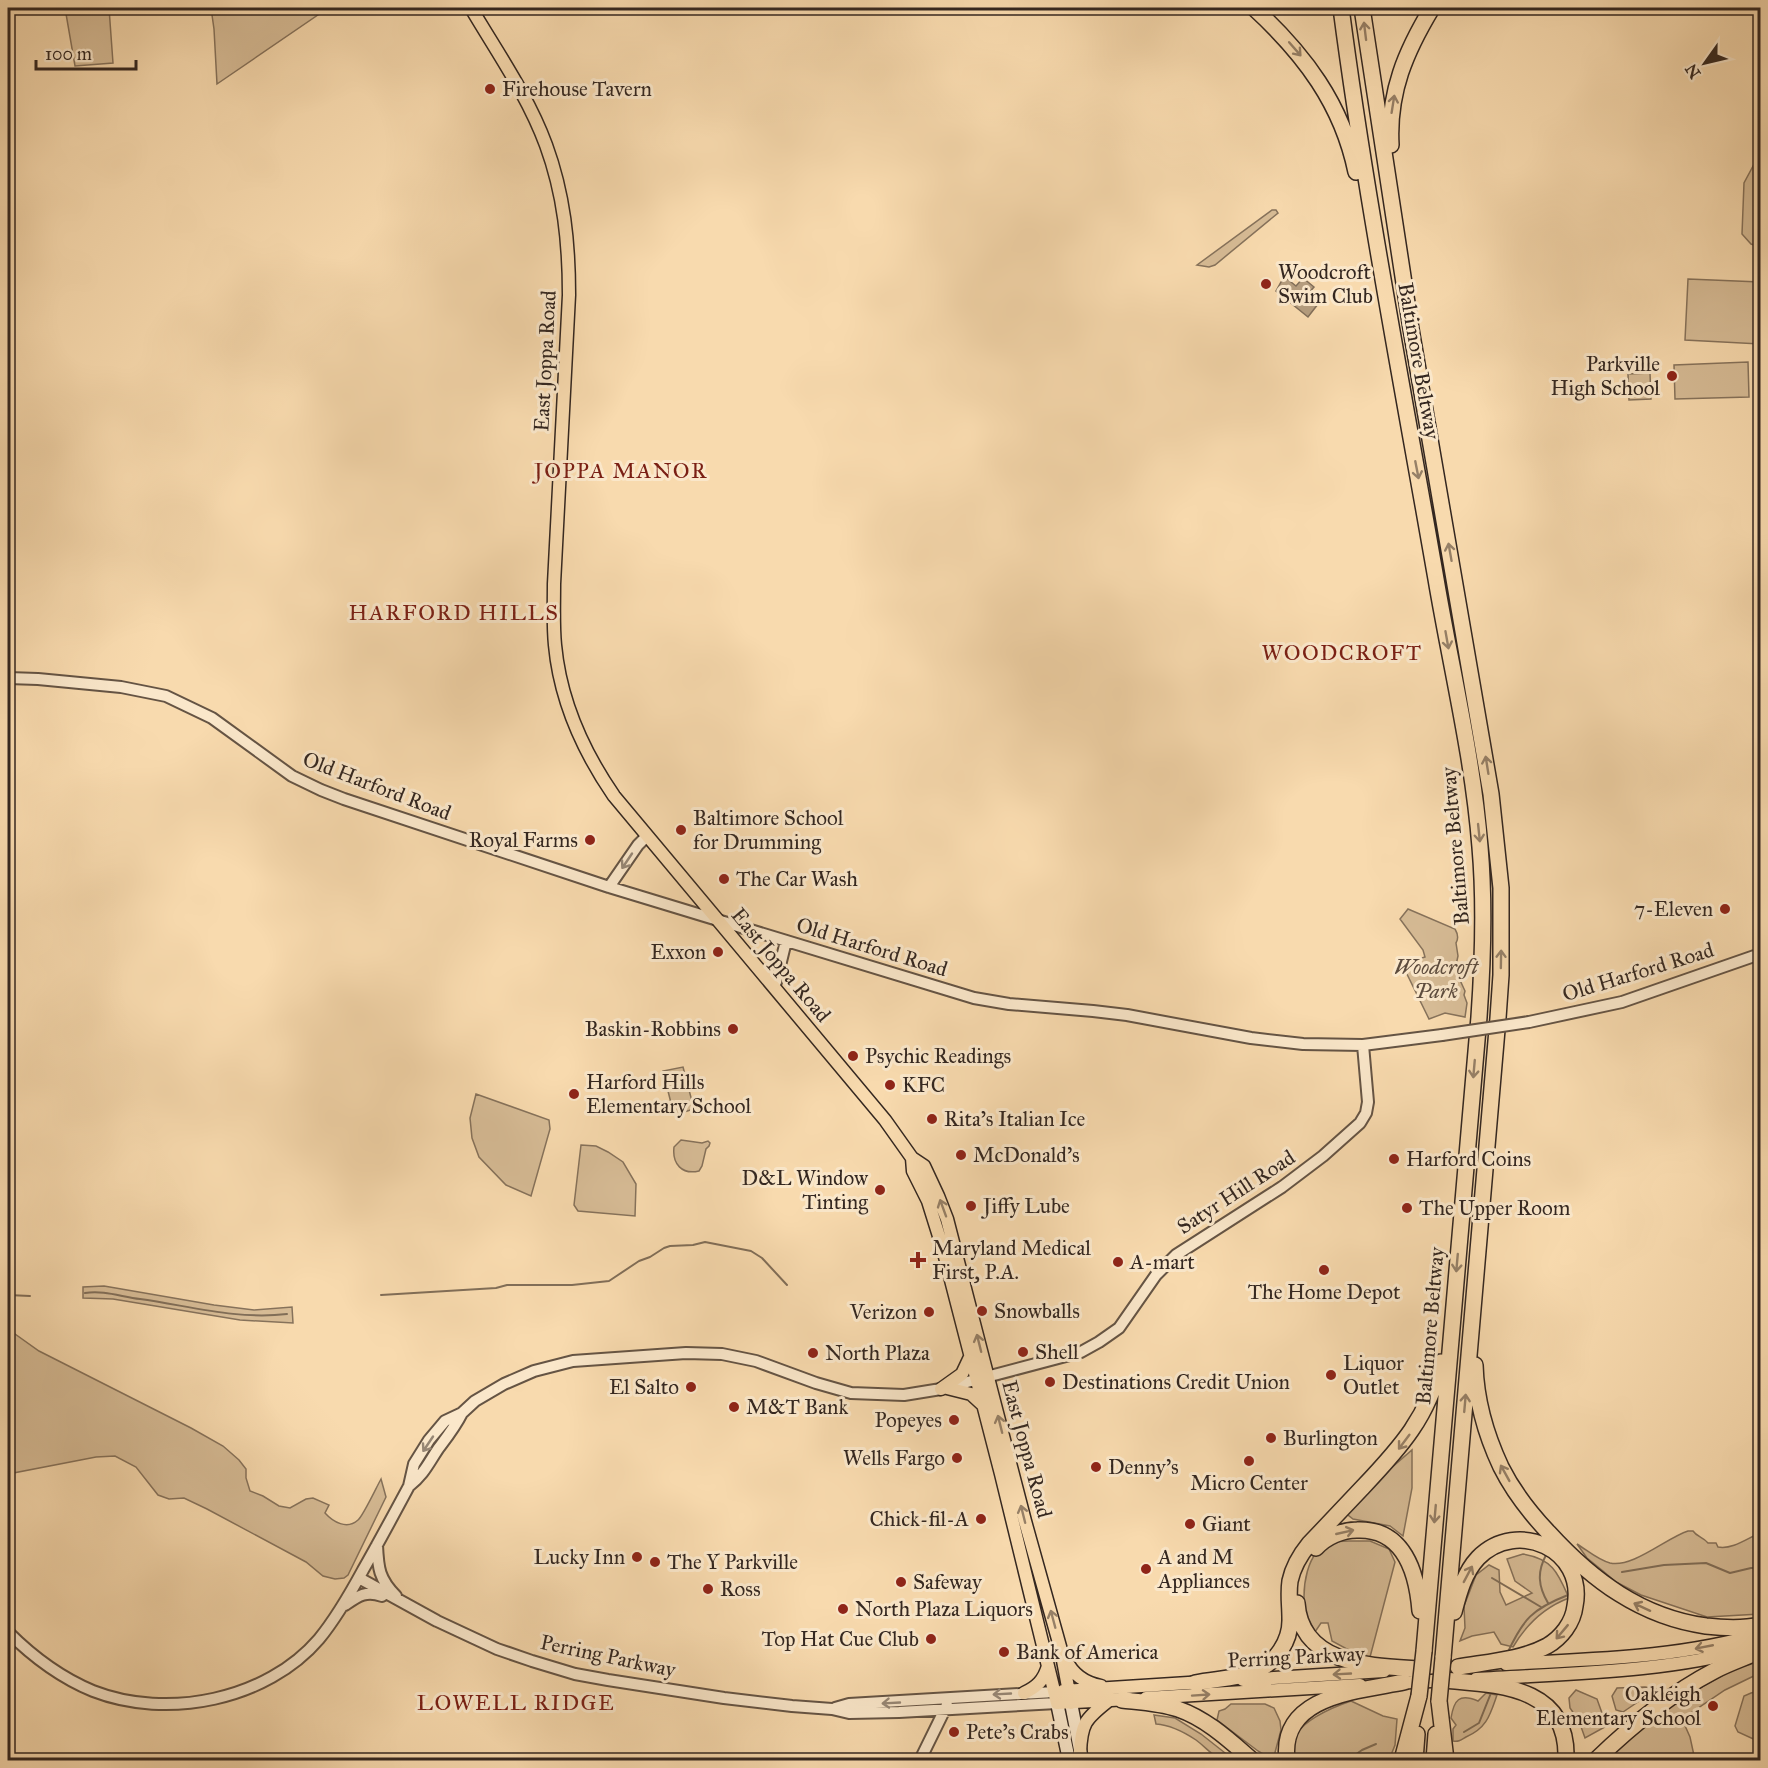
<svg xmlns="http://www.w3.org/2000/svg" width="1768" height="1768" font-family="'IM FELL Great Primer',serif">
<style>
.green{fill:#d7bc96;stroke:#86725b;stroke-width:1.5}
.water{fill:#b59d7e;stroke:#816e58;stroke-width:1.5}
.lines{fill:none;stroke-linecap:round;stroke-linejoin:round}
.stream{stroke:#816e58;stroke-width:2}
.tertiary-casing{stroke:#655444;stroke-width:14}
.secondary-casing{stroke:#342720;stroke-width:15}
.primary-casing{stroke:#342720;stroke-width:15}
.motorway-casing{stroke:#342720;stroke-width:18}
.tertiary{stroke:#fae7ca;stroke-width:10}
.secondary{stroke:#fae7ca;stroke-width:12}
.primary{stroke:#f8daae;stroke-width:12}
.motorway{stroke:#f8daae;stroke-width:15}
.tertiary-bridge-casing{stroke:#655444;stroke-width:14;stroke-linecap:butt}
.motorway-bridge-casing{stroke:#342720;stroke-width:18;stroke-linecap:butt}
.tertiary-bridge{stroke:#fae7ca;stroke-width:10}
.motorway-bridge{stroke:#f8daae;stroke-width:15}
.oneway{stroke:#968067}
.oneway2{stroke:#978775}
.poi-dot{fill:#8f2418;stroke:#fae7ca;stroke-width:2}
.labels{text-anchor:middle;stroke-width:6;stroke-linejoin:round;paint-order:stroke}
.poi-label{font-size:21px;fill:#342720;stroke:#fae7ca;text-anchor:start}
.street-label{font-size:21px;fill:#342720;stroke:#fae7ca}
.park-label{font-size:21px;font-style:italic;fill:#5d4c3e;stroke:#fae7ca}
.neighbourhood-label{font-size:22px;letter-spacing:1.5px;fill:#7a1f14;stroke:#fae7ca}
</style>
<rect width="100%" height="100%" fill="#f8daae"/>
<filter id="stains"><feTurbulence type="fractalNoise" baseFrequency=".00333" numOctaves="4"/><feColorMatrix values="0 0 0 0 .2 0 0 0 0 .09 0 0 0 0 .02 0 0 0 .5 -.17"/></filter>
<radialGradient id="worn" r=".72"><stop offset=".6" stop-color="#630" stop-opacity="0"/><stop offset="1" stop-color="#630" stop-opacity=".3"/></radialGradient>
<path class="green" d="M 65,8 L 109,8 L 113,63 L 75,66 Z
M 211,8 L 328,8 L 217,84 L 214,29 Z
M 1760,153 L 1760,247 L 1751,244 L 1742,234 L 1744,183 Z
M 1272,210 L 1276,210 L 1278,213 L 1215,265 L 1209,267 L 1197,265 Z
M 1688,279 L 1760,282 L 1760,344 L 1685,340 Z
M 1748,362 L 1749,397 L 1675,399 L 1674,365 Z
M 1650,373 L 1651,399 L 1629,400 L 1628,374 Z
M 1408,909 L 1455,929 C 1458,934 1459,938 1456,943 L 1458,956 L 1456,965 C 1460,969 1461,972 1459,978 L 1465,991 L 1464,995 L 1467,1003 L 1465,1017 L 1445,1013 L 1429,1019 L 1402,964 L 1425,957 L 1423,950 L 1400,919 Z
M 683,1067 L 694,1109 L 674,1115 L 663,1071 Z
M 476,1094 L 549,1120 L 550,1129 L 531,1196 L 506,1185 L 479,1157 L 472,1138 L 470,1118 Z
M 681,1140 L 702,1143 L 708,1141 L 710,1143 L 709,1146 L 706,1149 L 702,1166 L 699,1171 C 682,1175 672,1164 674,1147 Z
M 581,1145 L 596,1146 L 608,1152 L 623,1162 L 636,1184 L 635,1216 L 578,1211 L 574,1205 Z
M 104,1286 L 214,1305 L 254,1310 L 292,1307 L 293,1323 L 240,1320 L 113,1299 L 83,1298 L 83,1287 Z
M 8,1329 L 39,1351 L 191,1428 L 223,1446 L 239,1460 L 246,1469 L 246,1478 L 250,1491 L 263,1496 L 279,1506 L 290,1508 L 306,1499 L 313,1498 L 329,1505 L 325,1513 C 333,1522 347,1530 358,1520 C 363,1516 377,1486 381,1479 L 386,1497 L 348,1575 L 344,1578 L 335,1579 L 323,1576 L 306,1562 L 207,1509 L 184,1498 L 169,1499 L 158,1495 L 136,1467 L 115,1456 L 96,1457 L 8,1474 Z
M 1412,1450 L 1412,1488 L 1403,1536 L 1390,1526 L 1353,1519 L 1348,1515 L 1347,1510 L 1367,1489 Z
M 1688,1531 L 1693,1531 C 1697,1537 1703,1537 1708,1543 L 1716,1543 L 1718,1547 C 1732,1550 1748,1538 1760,1533 L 1760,1614 L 1707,1617 L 1641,1595 L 1616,1582 L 1603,1571 L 1587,1558 L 1577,1544 C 1587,1550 1598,1560 1610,1563 C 1633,1568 1666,1538 1688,1531 Z
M 1349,1541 L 1370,1541 L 1389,1549 L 1395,1562 L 1369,1661 L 1332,1641 L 1328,1623 L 1321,1623 L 1315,1632 C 1312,1625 1307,1617 1305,1610 C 1302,1588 1306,1551 1330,1543 C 1336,1541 1344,1541 1349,1541 Z
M 1523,1554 C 1553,1559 1558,1573 1569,1598 C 1545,1607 1526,1625 1513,1647 L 1501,1644 L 1494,1632 L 1472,1636 L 1460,1641 L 1465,1628 L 1464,1606 L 1476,1575 L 1489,1565 L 1499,1570 L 1500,1592 L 1506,1605 L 1532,1593 L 1515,1581 L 1507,1559 Z
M 1760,1658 L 1760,1673 L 1725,1690 L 1682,1719 L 1690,1737 L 1695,1760 L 1605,1760 L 1671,1704 L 1739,1666 Z
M 1645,1687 L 1657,1689 L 1623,1712 L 1616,1710 L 1612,1696 L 1617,1688 Z
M 1576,1690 L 1597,1699 L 1602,1713 L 1612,1723 L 1585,1738 L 1579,1721 L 1570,1708 L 1569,1698 Z
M 1760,1691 L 1760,1742 L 1738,1732 L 1735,1726 L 1744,1696 L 1751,1693 Z
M 1486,1693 L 1497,1695 C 1490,1715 1487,1728 1466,1737 C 1461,1740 1459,1742 1453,1741 L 1453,1729 L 1456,1725 L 1451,1718 C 1454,1700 1459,1693 1478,1701 Z
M 1351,1701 L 1383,1716 L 1397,1719 L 1395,1745 L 1389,1760 L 1295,1760 C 1294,1756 1293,1751 1293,1746 C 1293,1723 1333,1707 1351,1701 Z
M 1231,1704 L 1265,1704 L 1274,1708 L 1280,1721 L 1281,1730 L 1273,1760 L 1258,1751 L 1217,1720 L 1219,1711 L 1225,1709 Z
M 1154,1715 L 1175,1718 L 1201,1734 L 1234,1760 C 1214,1761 1211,1751 1196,1740 C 1184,1732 1171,1725 1156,1724 Z"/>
<path class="water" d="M 1286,278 L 1296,286 L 1303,278 L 1314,287 L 1307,295 L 1318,304 L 1308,317 L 1276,291 L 1281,282 Z"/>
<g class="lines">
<path class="stream" d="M 85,1293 C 104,1290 122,1297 140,1299 C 190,1306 237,1320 287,1314
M 8,1295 L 30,1296
M 381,1295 L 496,1288 L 507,1285 L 572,1285 L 609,1281 L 639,1261 L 650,1257 L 664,1248 L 670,1246 L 693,1245 L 705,1242 L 751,1251 L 762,1258 L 787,1285
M 1546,1555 C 1537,1572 1538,1586 1548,1603
M 1622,1572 L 1664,1565 L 1706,1563 L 1730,1573 L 1751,1568 L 1760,1568
M 1492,1578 L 1541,1607
M 1507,1654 C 1523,1619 1532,1609 1568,1595
M 1464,1732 L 1479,1723 L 1491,1693
M 1348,1760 L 1362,1750 L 1376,1744"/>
<g class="tertiary-casing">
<path id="tertiary" d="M 8,678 L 38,679 L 121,687 L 166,696 L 212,718 L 292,776 L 321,790 L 344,799 L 609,887 L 974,998 L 1009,1004 L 1093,1011 L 1127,1015 L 1251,1038 L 1303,1044 L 1363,1045 L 1442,1035
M 609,887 L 638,845 L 647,836
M 773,985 L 776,982 L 786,941
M 1529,1022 L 1622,1002 L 1760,954
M 409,1486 C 424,1474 428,1464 438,1449 C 447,1437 455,1427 462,1413
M 377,1545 C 378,1568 379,1579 396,1596
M 359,1578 L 437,1621 L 497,1649 L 532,1661 L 575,1674 L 608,1680 L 724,1698 L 792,1706 L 832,1709 L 849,1713 L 899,1712 L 1057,1703
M 345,1605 C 358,1596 366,1590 382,1596
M 8,1632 C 33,1657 59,1677 93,1691 C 167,1720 267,1700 319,1639 C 337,1617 350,1594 363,1570 C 379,1542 394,1514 409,1486 L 414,1464 L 429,1440 L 445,1421 L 462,1413 L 475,1401 L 504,1384 L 534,1371 L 573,1361 L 686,1353 L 722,1354 L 756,1361 L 816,1383 L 851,1393 L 904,1395 L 941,1389 L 1081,1352 L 1099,1342 L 1119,1328 L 1156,1275 L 1176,1255 L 1282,1187 L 1323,1156 L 1360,1123 L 1366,1113 L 1368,1102 L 1363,1045
M 835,1708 L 849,1704 L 1054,1692
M 920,1760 L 947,1705"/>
</g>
<g class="secondary-casing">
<path id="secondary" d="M 1057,1703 L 1069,1760
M 1071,1703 L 1082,1760"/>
</g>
<g class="primary-casing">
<path id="primary" d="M 471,8 C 497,52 528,96 546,145 C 564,194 569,243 569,295 L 554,584 C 554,605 553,625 555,645 C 560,699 583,751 614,796 L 885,1120 L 912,1158 L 924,1166 L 938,1196 L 947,1219 L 1025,1521 L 1061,1650 L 1071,1703
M 912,1158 L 913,1171 L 928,1201 L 943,1249 L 1001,1474 L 1057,1703 L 1129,1699
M 947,1388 L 971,1394 L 983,1405
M 941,1389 L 962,1374 L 971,1355
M 1066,1660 C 1073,1675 1085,1683 1101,1686
M 1506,1664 C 1592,1659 1678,1658 1760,1634
M 1476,1679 C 1568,1673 1663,1673 1753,1648
M 1243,1680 L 1384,1671
M 1395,1683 L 1449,1680
M 1063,1691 L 1204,1682
M 1024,1693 C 1037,1687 1044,1680 1048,1666
M 1146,1698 L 1360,1685
M 1080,1753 C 1081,1724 1085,1719 1108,1701"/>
</g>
<g class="motorway-casing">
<path id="motorway" d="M 1254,8 C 1304,54 1342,104 1356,172
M 1341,8 C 1366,199 1403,389 1436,579 C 1451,668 1473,757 1480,847 C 1485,904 1483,960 1479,1017 L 1424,1651
M 1362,8 L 1411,329 L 1491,794 L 1501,888 L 1501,975 L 1498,1018 L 1443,1658
M 1391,145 C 1388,92 1406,51 1432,8
M 1475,1365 C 1476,1400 1486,1435 1501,1467 C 1513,1491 1530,1513 1549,1533 C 1592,1580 1641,1617 1706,1626 C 1724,1628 1743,1629 1760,1625
M 1316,1548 C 1326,1537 1342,1530 1357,1530 C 1404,1528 1417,1573 1420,1611
M 1297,1603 C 1301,1665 1371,1666 1418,1669
M 1454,1612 C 1459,1593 1464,1573 1478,1558 C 1517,1518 1586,1550 1575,1606 C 1573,1623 1561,1638 1547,1646 C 1521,1660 1487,1662 1458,1667
M 1445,1680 C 1499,1685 1569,1686 1566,1760
M 1195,1683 C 1214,1679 1236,1679 1254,1672 C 1276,1663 1291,1641 1290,1618 C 1290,1605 1288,1594 1290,1581 C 1293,1567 1300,1555 1309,1544 C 1327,1525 1345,1506 1363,1487 C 1400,1448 1429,1416 1441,1362
M 1122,1700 C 1140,1702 1160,1703 1178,1709 C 1207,1719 1230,1741 1252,1760
M 1439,1701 L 1446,1760
M 1287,1760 C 1279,1695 1359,1691 1404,1682
M 1402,1760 L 1419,1696
M 1415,1760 L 1417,1734
M 1434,1760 L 1436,1734
M 1596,1760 C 1631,1726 1670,1694 1714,1671 C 1729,1663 1745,1658 1760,1651"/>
</g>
<use href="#tertiary" class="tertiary"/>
<use href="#secondary" class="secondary"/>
<use href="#primary" class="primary"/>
<use href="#motorway" class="motorway"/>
<g class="tertiary-bridge-casing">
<path id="tertiary-bridge" d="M 1442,1035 L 1529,1022"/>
</g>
<g class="motorway-bridge-casing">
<path id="motorway-bridge" d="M 1419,1696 L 1424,1651
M 1439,1701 L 1443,1658"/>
</g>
<use href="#tertiary-bridge" class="tertiary-bridge"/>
<use href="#motorway-bridge" class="motorway-bridge"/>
</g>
<defs><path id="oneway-shaft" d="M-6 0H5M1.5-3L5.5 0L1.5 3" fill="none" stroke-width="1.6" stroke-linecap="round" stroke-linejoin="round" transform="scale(1.5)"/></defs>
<g class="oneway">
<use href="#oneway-shaft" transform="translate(1365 31) rotate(-97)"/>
<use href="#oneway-shaft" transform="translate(1295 49) rotate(49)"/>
<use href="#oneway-shaft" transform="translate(1393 104) rotate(-81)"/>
<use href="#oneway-shaft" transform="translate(1417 470) rotate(79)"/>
<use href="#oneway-shaft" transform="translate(1450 552) rotate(-100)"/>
<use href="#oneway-shaft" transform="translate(1447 640) rotate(80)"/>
<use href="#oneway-shaft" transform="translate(1487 765) rotate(-99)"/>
<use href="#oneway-shaft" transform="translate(1479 833) rotate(84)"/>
<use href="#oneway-shaft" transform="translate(1501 959) rotate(-89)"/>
<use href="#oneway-shaft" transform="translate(1474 1069) rotate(95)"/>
<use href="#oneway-shaft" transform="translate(943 1208) rotate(-110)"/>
<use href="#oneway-shaft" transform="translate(1457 1263) rotate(95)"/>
<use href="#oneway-shaft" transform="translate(979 1343) rotate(-104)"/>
<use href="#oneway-shaft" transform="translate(1465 1403) rotate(-85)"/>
<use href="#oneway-shaft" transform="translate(1000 1424) rotate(-104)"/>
<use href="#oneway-shaft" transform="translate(1404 1442) rotate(127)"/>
<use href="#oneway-shaft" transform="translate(1505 1473) rotate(-119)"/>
<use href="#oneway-shaft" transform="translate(1023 1514) rotate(-104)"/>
<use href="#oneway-shaft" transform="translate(1435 1514) rotate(95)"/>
<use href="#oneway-shaft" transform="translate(1345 1532) rotate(-13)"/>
<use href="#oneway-shaft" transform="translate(1468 1574) rotate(-62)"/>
<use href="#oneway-shaft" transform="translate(1642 1607) rotate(-155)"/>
<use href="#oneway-shaft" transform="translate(1053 1619) rotate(-105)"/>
<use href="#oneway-shaft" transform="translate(1562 1632) rotate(130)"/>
<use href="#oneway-shaft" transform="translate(1704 1647) rotate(169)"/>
<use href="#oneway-shaft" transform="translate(1342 1674) rotate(177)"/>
<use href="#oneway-shaft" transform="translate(1201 1695) rotate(-4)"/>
</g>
<g class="oneway2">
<use href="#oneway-shaft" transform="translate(627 861) rotate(124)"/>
<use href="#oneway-shaft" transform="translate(428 1444) rotate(124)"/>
<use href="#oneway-shaft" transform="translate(1002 1694) rotate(177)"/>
<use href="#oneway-shaft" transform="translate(891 1703) rotate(177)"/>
</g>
<g class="poi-dot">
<circle cx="490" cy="89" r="6"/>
<circle cx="1266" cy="284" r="6"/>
<circle cx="1672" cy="376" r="6"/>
<circle cx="681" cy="830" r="6"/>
<circle cx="590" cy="840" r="6"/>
<circle cx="724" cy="879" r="6"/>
<circle cx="1725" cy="909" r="6"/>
<circle cx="718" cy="952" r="6"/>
<circle cx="733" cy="1029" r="6"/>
<circle cx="853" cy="1056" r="6"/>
<circle cx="890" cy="1085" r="6"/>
<circle cx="574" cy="1094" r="6"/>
<circle cx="932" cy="1119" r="6"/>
<circle cx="961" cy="1155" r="6"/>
<circle cx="1394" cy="1159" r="6"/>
<circle cx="880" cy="1190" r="6"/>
<circle cx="971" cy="1206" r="6"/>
<circle cx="1407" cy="1208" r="6"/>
<path d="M915 1251h6v6h6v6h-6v6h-6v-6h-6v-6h6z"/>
<circle cx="1118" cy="1262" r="6"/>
<circle cx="1324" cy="1270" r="6"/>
<circle cx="982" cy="1311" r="6"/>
<circle cx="929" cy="1312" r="6"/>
<circle cx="1023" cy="1352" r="6"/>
<circle cx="813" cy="1353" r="6"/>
<circle cx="1331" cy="1375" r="6"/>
<circle cx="1050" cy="1382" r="6"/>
<circle cx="691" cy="1387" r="6"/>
<circle cx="734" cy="1407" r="6"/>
<circle cx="954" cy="1420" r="6"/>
<circle cx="1271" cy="1438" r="6"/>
<circle cx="957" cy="1458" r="6"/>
<circle cx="1249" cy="1461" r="6"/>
<circle cx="1096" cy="1467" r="6"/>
<circle cx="981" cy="1519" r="6"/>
<circle cx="1190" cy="1524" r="6"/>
<circle cx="637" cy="1557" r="6"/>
<circle cx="655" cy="1562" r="6"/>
<circle cx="1146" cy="1569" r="6"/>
<circle cx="901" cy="1582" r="6"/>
<circle cx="708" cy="1589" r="6"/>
<circle cx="843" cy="1609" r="6"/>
<circle cx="931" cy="1639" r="6"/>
<circle cx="1004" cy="1652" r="6"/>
<circle cx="1713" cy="1706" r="6"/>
<circle cx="954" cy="1732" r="6"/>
</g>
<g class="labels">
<g class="poi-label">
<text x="502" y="96">Firehouse Tavern</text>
<text x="1278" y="279">Woodcroft<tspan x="1278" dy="24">Swim Club</tspan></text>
<text x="1660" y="371" text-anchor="end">Parkville<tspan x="1660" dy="24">High School</tspan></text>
<text x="693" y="825">Baltimore School<tspan x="693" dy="24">for Drumming</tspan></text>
<text x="578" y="847" text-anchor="end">Royal Farms</text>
<text x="736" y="886">The Car Wash</text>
<text x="1713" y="916" text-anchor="end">7-Eleven</text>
<text x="706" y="959" text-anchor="end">Exxon</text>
<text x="721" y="1036" text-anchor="end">Baskin-Robbins</text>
<text x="865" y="1063">Psychic Readings</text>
<text x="586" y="1089">Harford Hills<tspan x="586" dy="24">Elementary School</tspan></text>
<text x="902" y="1092">KFC</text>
<text x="944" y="1126">Rita's Italian Ice</text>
<text x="973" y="1162">McDonald's</text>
<text x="1406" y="1166">Harford Coins</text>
<text x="868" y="1185" text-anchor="end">D&amp;L Window<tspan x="868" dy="24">Tinting</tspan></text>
<text x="983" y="1213">Jiffy Lube</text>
<text x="1419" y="1215">The Upper Room</text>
<text x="932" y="1255">Maryland Medical<tspan x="932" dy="24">First, P.A.</tspan></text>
<text x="1130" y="1269">A-mart</text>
<text x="1324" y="1299" text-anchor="middle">The Home Depot</text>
<text x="994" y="1318">Snowballs</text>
<text x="917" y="1319" text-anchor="end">Verizon</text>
<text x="1035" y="1359">Shell</text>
<text x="825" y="1360">North Plaza</text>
<text x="1343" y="1370">Liquor<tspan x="1343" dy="24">Outlet</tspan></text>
<text x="1062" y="1389">Destinations Credit Union</text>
<text x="679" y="1394" text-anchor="end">El Salto</text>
<text x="746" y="1414">M&amp;T Bank</text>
<text x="942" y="1427" text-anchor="end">Popeyes</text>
<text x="1283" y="1445">Burlington</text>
<text x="945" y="1465" text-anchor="end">Wells Fargo</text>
<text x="1108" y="1474">Denny's</text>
<text x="1249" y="1490" text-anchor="middle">Micro Center</text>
<text x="969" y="1526" text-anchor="end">Chick-fil-A</text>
<text x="1202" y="1531">Giant</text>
<text x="625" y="1564" text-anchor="end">Lucky Inn</text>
<text x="1158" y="1564">A and M<tspan x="1158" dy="24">Appliances</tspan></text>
<text x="667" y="1569">The Y Parkville</text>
<text x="913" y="1589">Safeway</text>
<text x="720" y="1596">Ross</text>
<text x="855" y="1616">North Plaza Liquors</text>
<text x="919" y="1646" text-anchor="end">Top Hat Cue Club</text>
<text x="1016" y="1659">Bank of America</text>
<text x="1701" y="1701" text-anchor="end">Oakleigh<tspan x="1701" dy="24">Elementary School</tspan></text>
<text x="966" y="1739">Pete's Crabs</text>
</g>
<g class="street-label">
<text transform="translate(545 361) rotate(-87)" y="7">East Joppa Road</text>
<text transform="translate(1419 361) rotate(80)" y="7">Baltimore Beltway</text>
<text transform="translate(377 786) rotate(21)" y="7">Old Harford Road</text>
<text transform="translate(1455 846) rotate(-95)" y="7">Baltimore Beltway</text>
<text transform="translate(872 947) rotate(17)" y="7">Old Harford Road</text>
<text transform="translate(781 965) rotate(50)" y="7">East Joppa Road</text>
<text transform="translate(1638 972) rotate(-17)" y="7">Old Harford Road</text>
<text transform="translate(1236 1192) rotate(-33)" y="7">Satyr Hill Road</text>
<text transform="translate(1430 1326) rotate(-85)" y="7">Baltimore Beltway</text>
<text transform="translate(1027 1449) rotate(75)" y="7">East Joppa Road</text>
<text transform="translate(608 1656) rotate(12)" y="7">Perring Parkway</text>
<text transform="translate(1296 1657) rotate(-3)" y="7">Perring Parkway</text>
</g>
<g class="park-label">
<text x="1436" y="974">Woodcroft<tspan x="1436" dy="24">Park</tspan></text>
</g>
<g class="neighbourhood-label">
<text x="621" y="478">JOPPA MANOR</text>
<text x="454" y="620">HARFORD HILLS</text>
<text x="1342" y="660">WOODCROFT</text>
<text x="516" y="1710">LOWELL RIDGE</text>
</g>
</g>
<rect width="1768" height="1768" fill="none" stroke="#f8daae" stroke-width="30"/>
<rect x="9" y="9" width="1750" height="1750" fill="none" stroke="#342720" stroke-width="3"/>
<rect x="15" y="15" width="1738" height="1738" fill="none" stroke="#342720" stroke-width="1.5"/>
<g transform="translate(1705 63) rotate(236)" stroke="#fae7ca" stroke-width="4.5" paint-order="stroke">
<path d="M0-4.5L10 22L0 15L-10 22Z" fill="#342720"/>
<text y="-9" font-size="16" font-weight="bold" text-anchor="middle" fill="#342720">N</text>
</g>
<path d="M36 60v9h100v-9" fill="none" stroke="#342720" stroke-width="3"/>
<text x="45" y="60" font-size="18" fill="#342720" stroke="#fae7ca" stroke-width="4.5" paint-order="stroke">100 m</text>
<rect width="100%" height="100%" filter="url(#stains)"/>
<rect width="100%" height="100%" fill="url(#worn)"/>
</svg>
